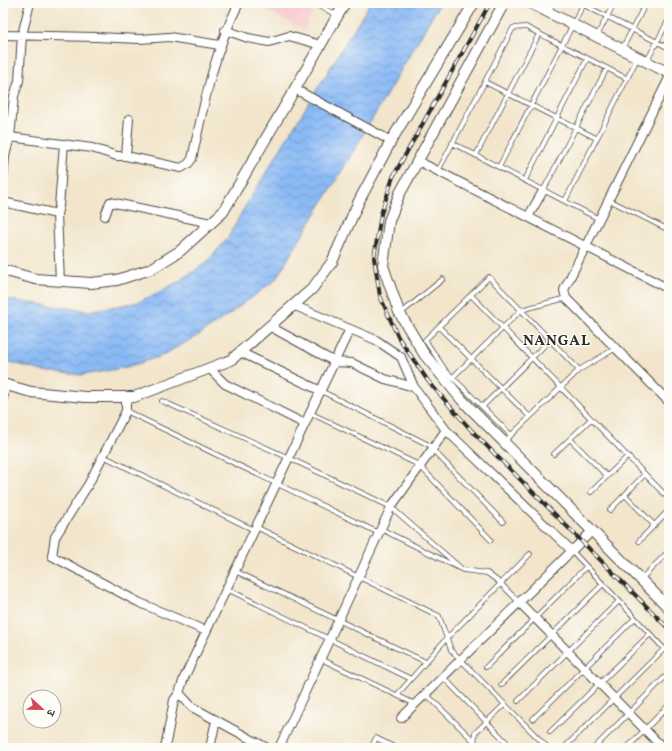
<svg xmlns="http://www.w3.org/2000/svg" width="672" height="751" font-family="Vollkorn,'Noto Serif Devanagari',serif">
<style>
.built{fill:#f7cfd2}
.water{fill:url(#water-waves);stroke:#5a7290}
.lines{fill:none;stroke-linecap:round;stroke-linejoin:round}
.service-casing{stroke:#494743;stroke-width:5.5}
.minor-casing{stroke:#494743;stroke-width:10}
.tertiary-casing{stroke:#494743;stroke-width:12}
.service{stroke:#fff;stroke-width:4}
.minor{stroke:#fff;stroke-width:8}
.tertiary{stroke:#fff;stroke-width:10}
.rail-casing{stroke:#2b2b2b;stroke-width:4}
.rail{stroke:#fdfcf7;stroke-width:2.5;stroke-dasharray:8;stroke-linecap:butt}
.labels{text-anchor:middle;stroke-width:3;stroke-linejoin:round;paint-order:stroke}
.district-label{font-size:15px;font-weight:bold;letter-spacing:1px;fill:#2b2b2b;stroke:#fdfcf7}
</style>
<defs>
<pattern id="water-waves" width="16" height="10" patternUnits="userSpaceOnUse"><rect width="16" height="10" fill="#8abaf5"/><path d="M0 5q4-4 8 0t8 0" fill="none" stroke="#7197c7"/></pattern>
</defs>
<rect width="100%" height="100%" fill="#fdfcf7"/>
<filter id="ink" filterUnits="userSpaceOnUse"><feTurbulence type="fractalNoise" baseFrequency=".025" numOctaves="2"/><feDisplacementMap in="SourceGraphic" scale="8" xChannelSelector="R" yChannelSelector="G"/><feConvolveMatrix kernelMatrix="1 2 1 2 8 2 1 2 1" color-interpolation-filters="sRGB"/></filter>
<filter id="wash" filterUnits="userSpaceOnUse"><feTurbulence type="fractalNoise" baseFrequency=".012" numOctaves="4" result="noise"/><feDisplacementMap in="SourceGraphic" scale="16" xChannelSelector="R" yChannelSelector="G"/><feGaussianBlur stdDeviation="0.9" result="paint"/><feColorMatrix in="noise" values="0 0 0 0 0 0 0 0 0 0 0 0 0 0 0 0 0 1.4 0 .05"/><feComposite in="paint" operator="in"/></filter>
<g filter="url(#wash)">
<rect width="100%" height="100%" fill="#f2e5cb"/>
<path class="built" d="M 252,3 L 317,3 L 304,30 Z"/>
<path class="water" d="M 370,3 L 440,3 L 340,174 L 275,280 L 231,313 L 196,337 L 159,357 L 123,368 L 82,375 L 42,371 L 3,360 L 3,299 L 89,311 L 139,302 L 178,282 L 206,263 L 228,238 L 243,210 Z"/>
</g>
<g filter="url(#ink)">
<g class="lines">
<g class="service-casing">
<path id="service" d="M 313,3 L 337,15
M 580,3 L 669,48
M 548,12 L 553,3
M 597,36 L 614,3
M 622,49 L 646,3
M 647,61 L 669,19
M 485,82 L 596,138
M 452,143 L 599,219
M 476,155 L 539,34
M 499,167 L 584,3
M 438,171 L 513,28 L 526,27 L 626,78
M 525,180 L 587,59
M 543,191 L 607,68
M 609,200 L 669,230
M 565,201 L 638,57
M 471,295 L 669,499
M 400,314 L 443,279
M 439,327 L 530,417
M 452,378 L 521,310 L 566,298
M 321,391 L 433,447
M 162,401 L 289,458 L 391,507 L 463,570
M 482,407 L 550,340
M 126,411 L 379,533
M 310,413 L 419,465 L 491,540
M 511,435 L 446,371 L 425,340 L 489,277 L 579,370
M 570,439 L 607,476
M 504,442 L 579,370 L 616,348
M 432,449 L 503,522
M 554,454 L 591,419
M 103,456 L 254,530
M 591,492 L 628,456
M 625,495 L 654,525
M 610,510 L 645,474
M 256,527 L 439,616 L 451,650 L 548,748
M 381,529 L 463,570 L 487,573 L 499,582 L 519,602
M 639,541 L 669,510
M 572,551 L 669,654
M 235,571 L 426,662
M 641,579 L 669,551
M 227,589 L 411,679
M 321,659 L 415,704
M 486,667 L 586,567
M 443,677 L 512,748
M 501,685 L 603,584
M 426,694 L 474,741
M 397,695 L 446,639 L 530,554
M 518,701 L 619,601
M 533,719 L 635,618
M 550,732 L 650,634
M 565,747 L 664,649
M 371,748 L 376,738 L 396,748
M 474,748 L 475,733 L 505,704
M 594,748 L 669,673
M 627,748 L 669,705"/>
</g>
<g class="minor-casing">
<path id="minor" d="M 225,30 L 248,38 L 269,42 L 289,36 L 321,45
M 3,35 L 96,37 L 140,39 L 169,37 L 220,45
M 669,78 L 564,290 L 566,298 L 669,402
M 295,89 L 391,141
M 10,137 L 92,148 L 117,156 L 126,156 L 181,168 L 188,164 L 192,159 C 204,104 213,54 239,3
M 126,156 L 129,119
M 418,161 L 669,289
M 3,179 L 5,156 L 10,137 L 14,96 L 19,81 L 22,35 L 30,3
M 3,202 L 57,214
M 105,216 L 110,202 L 211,223
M 528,217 L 543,191
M 60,281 L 57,214 L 59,206 L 64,144
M 293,305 L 376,340 L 401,357 L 414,387 L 446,430 L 572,551
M 269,326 L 335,362 L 352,363 L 385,379 L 414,387
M 240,352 L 321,391
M 210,369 L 225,384 L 305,424
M 126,397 L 126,411 L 88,485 L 55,537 L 52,556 L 138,602 L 206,631
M 3,398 L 6,385
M 519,602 L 663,748
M 401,718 L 592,531
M 165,748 L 174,700 L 179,693
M 210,748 L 216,720
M 267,748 L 192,707 L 179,693 L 184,678 L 350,329
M 279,748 L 391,507 L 446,430"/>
</g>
<g class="tertiary-casing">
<path id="tertiary" d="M 504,3 L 399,195 L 389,221 L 383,266 L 399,312 L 424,354 L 462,400 L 669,608
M 530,3 L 669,73
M 3,270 L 35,279 L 91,283 L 117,280 L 151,269 L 180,251 L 223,212 L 345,3
M 3,384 L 31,392 L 85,397 L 134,397 L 231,360 L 312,289 L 332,262 L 359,201 L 391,141 L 474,3"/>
</g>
<use href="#service" class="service"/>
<use href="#minor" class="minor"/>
<use href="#tertiary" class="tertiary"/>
<g class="rail-casing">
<path id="rail" d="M 490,3 L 393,177 L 381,214 L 374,258 L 380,296 L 398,337 L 428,381 L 472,431 L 669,629"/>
</g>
<use href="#rail" class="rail"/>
</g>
</g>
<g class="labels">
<g class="district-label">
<text x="557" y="345">NANGAL</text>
</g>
</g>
<rect width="672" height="751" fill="none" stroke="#fdfcf7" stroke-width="16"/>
<g transform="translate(42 709) rotate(112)"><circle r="19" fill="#fdfcf7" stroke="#a9a8a5"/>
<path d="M0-3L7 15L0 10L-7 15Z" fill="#d1495b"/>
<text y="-6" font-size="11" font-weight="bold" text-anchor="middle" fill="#2b2b2b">उ</text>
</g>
</svg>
